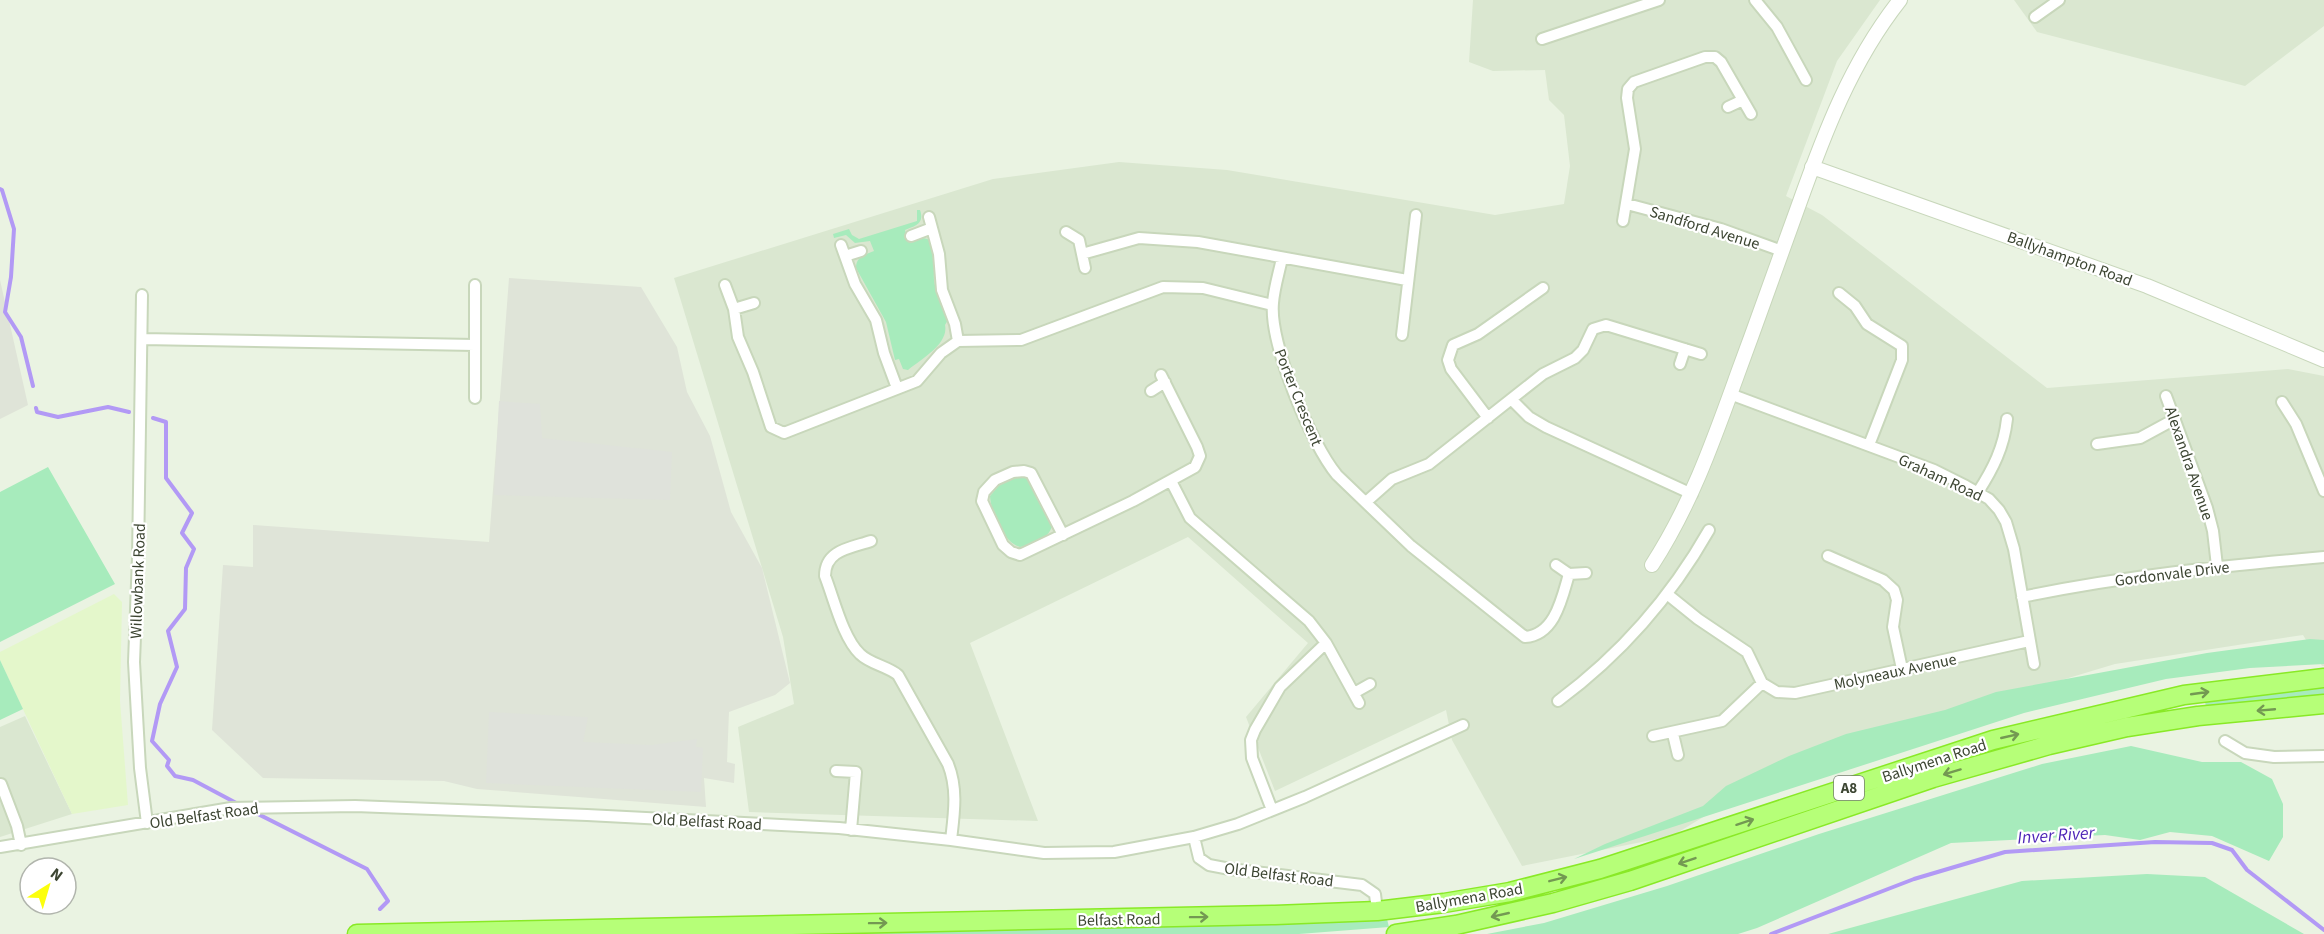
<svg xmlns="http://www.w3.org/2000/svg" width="2324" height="934" font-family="'Source Sans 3',sans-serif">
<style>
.residential{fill:#dae7d0}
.commercial{fill:#e4f7cb}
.industrial{fill:#dfe4d8}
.green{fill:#a7ebbc}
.parking{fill:#dfe2db}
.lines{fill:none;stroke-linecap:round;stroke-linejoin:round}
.stream{stroke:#b299f5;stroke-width:4}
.minor-casing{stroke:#c8d7bb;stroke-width:14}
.tertiary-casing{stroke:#c8d7bb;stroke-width:16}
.trunk-casing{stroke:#89e926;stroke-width:21}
.minor{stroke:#fff;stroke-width:10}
.tertiary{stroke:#fff;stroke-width:14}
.trunk{stroke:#b6ff78;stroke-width:18}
.oneway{stroke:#739952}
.labels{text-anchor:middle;stroke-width:4.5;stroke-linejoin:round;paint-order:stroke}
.shield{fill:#fff;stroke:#767d70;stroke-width:1.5}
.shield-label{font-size:15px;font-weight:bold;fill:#3c4532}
.street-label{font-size:16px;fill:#3c4532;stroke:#fff}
.water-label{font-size:18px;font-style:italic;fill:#4e25b7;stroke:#fff}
</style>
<rect width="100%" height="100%" fill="#eaf3e2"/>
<path class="residential" d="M 1473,0 L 1880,0 L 1837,61 L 1786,196 L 1822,215 L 2047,388 L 2288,369 L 2324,376 L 2324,666 L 2322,666 L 2303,635 L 2115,664 L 1799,759 L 1672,836 L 1522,866 L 1452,740 L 1446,710 L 1275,791 L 1246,717 L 1308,643 L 1188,537 L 970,643 L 1038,821 L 749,812 L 738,727 L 794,704 L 783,637 L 674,278 L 993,179 L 1119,162 L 1227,170 L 1495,215 L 1564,204 L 1570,166 L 1564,115 L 1549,100 L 1545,70 L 1493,71 L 1469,62 Z
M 2014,0 L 2324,0 L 2324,26 L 2245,86 L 2037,32 Z
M 25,716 L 72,814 L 0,837 L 0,727 Z"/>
<path class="commercial" d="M 114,594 L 122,602 L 120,701 L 128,805 L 72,814 L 0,660 L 0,652 Z"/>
<path class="industrial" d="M 509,278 L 641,287 L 677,347 L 687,392 L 710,436 L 731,512 L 762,568 L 790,683 L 775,695 L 729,712 L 727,762 L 735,764 L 734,783 L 704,778 L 706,807 L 477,789 L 444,781 L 263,778 L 212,730 L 223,565 L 253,567 L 253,525 L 489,542 Z
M 0,280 L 28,405 L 0,419 Z"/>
<path class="green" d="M 917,210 L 920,210 C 925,224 915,226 905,230 L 908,241 C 915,239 925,235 931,242 C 938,250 933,269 934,280 C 936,294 943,307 948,320 L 945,325 C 949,344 921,359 908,370 L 903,369 L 899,359 L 895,360 L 886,322 L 856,268 C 856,257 864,255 874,251 L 870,241 L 855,243 L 846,235 L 834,238 L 833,234 L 849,229 L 852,235 L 859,239 L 917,221 Z
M 48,467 L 115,584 L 0,642 L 0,492 Z
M 1022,476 L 1033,482 L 1053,522 C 1051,538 1034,545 1020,547 C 1003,542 991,513 990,496 L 1001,483 Z
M 2310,639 L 2324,640 L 2324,664 L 2250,668 L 2166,679 L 2024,713 L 1574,859 L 1605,844 L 1703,806 L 1726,786 L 1789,756 L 1846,734 L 1945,710 L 1996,692 L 2207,653 Z
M 0,660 L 23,709 L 0,720 Z
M 2324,688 L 2324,695 L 2206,707 L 2205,702 Z
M 2131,746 L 2202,762 L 2241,762 L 2272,779 L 2283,804 L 2283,837 L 2269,861 L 2212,836 L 2170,832 L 2140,840 L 2105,835 L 1951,843 L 1757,928 L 1738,934 L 1487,934 L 1544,923 L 1667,886 L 1819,834 L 2042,764 Z
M 2147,874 L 2205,877 L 2304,934 L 1828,934 L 2022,881 Z
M 1387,919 L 1389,927 L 1299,934 L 822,934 L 824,932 L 1251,924 Z"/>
<path class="parking" d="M 499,401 L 540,404 L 542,438 L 672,452 L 670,500 L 494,495 Z
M 489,712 L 588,717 L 583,742 L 651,745 L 697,739 L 696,747 L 703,748 L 701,792 L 486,783 Z"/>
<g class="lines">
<path class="stream" d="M 0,189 L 2,190 L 14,229 L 11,277 L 5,312 L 21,337 L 33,386
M 36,408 L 37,412 L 58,417 L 108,407 L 129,412
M 153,418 L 166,422 L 166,478 L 192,513 L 182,533 L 194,549 L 186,568 L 185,609 L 168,631 L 177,667 L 160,704 L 152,741 L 169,760 L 167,766 L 175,776 L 193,780 L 240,805
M 252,811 L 367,869 L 388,901 L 380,909
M 1771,934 L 1914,879 L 2005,852 L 2155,842 L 2212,843 L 2232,850 L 2247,870 L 2324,930"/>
<g class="minor-casing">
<path id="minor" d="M 1755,0 L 1777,27 L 1806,80
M 2035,17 L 2059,0
M 1542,39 L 1659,0
M 1728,107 L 1743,100
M 1627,204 L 1721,229 L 1782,251
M 929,217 L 939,254 L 942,290 L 955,324 L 958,341
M 1623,221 L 1635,149 L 1627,98 L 1628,89 L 1634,82 L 1705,57 L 1715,57 L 1721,62 L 1751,114
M 1066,232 L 1079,240 L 1085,268
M 911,236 L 932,228
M 841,245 L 855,284 L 876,320 L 884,353 L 897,388
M 1082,254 L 1139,238 L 1198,242 L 1407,280
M 845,256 L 861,251
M 1282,258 C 1279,273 1274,288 1273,303 C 1269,343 1311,444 1337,475 L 1411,546 L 1525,637 C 1555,635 1562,598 1569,574
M 475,285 L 475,398
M 725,285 L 734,309 L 738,337 L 753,372 L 771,427 L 784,433 L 917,381 L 941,353 L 958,341 L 1021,340 L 1163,287 L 1203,288 L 1272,305
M 1839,293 L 1855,306 L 1867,324 L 1902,346 L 1902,360 L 1869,445
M 142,295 L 138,557 L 134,662 L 140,768 L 147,823
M 734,309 L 754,303
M 1402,335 L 1416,215
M 142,339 L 475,345
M 1680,364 L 1685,349
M 1151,391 L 1165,382
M 1730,394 L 1934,470 L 1966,486 L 1989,499 L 1999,510 L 2006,522 L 2014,549 L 2034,664
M 2166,396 L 2207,508 L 2213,531 L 2217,566
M 1512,400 L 1529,417 L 1546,427 L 1692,494
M 2282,402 L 2296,424 L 2324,491
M 1488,418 L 1451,369 L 1448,360 L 1453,345 L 1478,334 L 1543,288
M 2097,444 L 2140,438 L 2175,419
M 1171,481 L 1190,518 L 1309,621 L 1326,643 L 1359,703
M 1978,492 C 1993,469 2004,447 2007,419
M 1366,502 L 1392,479 L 1429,464 L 1543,374 L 1575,358 L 1583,350 L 1593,329 L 1606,325 L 1701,354
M 1063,535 L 1031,473 L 1024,471 L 1013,472 L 995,480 L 984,492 L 982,501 L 1003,545 L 1011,552 L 1020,555 L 1133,501 L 1195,467 L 1200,456 L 1197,447 L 1161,375
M 871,541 C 850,548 825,550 825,576 C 834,599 843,638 860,654 C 870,664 887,666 898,675 L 948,764 C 958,789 954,814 951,840
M 1828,556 L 1883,580 L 1894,590 L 1897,600 L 1893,627 L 1902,669
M 1556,565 L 1569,574 L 1586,573
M 1667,594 L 1698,619 L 1747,652 L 1762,683 L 1777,692 L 1795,693 L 2029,641
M 2022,597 C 2122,576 2222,566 2324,557
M 1354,693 L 1370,684
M 1558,701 C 1620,655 1671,597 1709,530
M 1673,734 L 1678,755
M 1653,736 L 1722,721 L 1762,683
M 2225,741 L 2245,753 L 2274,757 L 2324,756
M 836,771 L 856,772 L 851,830
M 1,784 L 17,826 L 21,845
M 1272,810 L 1252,758 L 1251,740 L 1255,730 L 1280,687 L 1326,643
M 1194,837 L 1199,858 L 1209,865 L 1230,869 L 1362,885 L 1375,894 L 1377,911
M 0,847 L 231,808 L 355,806 L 587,815 L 839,828 L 951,840 L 1044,853 L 1114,852 L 1194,837 L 1238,824 L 1305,797 L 1463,725"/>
</g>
<g class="tertiary-casing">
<path id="tertiary" d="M 1812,167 L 2147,286 L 2324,360
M 1652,565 C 1692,503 1714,439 1739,370 C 1759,316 1778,262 1798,207 C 1824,134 1851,62 1900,0"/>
</g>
<g class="trunk-casing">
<path id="trunk" d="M 357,934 L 1275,915 L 1377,911 L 1444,903 L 1510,892 L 1600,869 L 1993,740 L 2184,695 L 2324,678
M 1396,934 L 1456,925 L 1553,903 L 1630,881 L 1933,778 L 2049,745 L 2127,727 L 2198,716 L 2324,704"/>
</g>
<use href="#minor" class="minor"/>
<use href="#tertiary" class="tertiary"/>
<use href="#trunk" class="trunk"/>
</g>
<defs><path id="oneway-shaft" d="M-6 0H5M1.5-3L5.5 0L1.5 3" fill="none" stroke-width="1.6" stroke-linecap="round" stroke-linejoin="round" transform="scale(1.5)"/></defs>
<g class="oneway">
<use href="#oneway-shaft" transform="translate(2200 693) rotate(-8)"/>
<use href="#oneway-shaft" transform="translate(2266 710) rotate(175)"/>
<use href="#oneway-shaft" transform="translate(2010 736) rotate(-13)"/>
<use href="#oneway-shaft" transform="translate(1952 772) rotate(163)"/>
<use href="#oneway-shaft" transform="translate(1745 822) rotate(-18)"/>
<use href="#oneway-shaft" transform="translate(1687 861) rotate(161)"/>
<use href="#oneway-shaft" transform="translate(1558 879) rotate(-14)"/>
<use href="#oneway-shaft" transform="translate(1500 915) rotate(167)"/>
<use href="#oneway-shaft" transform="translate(1199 917) rotate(-1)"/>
<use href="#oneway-shaft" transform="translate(878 923) rotate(-1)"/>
</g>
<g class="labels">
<rect class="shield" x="1834" y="776" width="30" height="24" rx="4.5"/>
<g class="shield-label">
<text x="1849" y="793">A8</text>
</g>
<g class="street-label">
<text transform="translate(1705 227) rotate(17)" y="6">Sandford Avenue</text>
<text transform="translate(2070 258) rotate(20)" y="6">Ballyhampton Road</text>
<text transform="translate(1299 397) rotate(68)" y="6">Porter Crescent</text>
<text transform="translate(2190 463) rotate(71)" y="6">Alexandra Avenue</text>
<text transform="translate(1941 477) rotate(25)" y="6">Graham Road</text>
<text transform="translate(2172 573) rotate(-7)" y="6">Gordonvale Drive</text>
<text transform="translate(137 581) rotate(-88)" y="6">Willowbank Road</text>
<text transform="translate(1895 671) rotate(-12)" y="6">Molyneaux Avenue</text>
<text transform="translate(1934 760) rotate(-18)" y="6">Ballymena Road</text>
<text transform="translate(204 815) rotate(-8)" y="6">Old Belfast Road</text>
<text transform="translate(707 821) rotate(3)" y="6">Old Belfast Road</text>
<text transform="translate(1279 874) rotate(7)" y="6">Old Belfast Road</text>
<text transform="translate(1469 897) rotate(-10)" y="6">Ballymena Road</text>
<text transform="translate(1119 919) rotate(-1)" y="6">Belfast Road</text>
</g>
<g class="water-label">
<text transform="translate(2056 835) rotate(-4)" y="6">Inver River</text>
</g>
</g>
<g transform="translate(48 886) rotate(37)"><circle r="28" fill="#ffffff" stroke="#b1b5ad" stroke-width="1.5"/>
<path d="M0-4.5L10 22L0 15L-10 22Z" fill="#fcff0d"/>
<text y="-9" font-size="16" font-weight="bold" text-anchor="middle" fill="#3c4532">N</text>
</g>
</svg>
